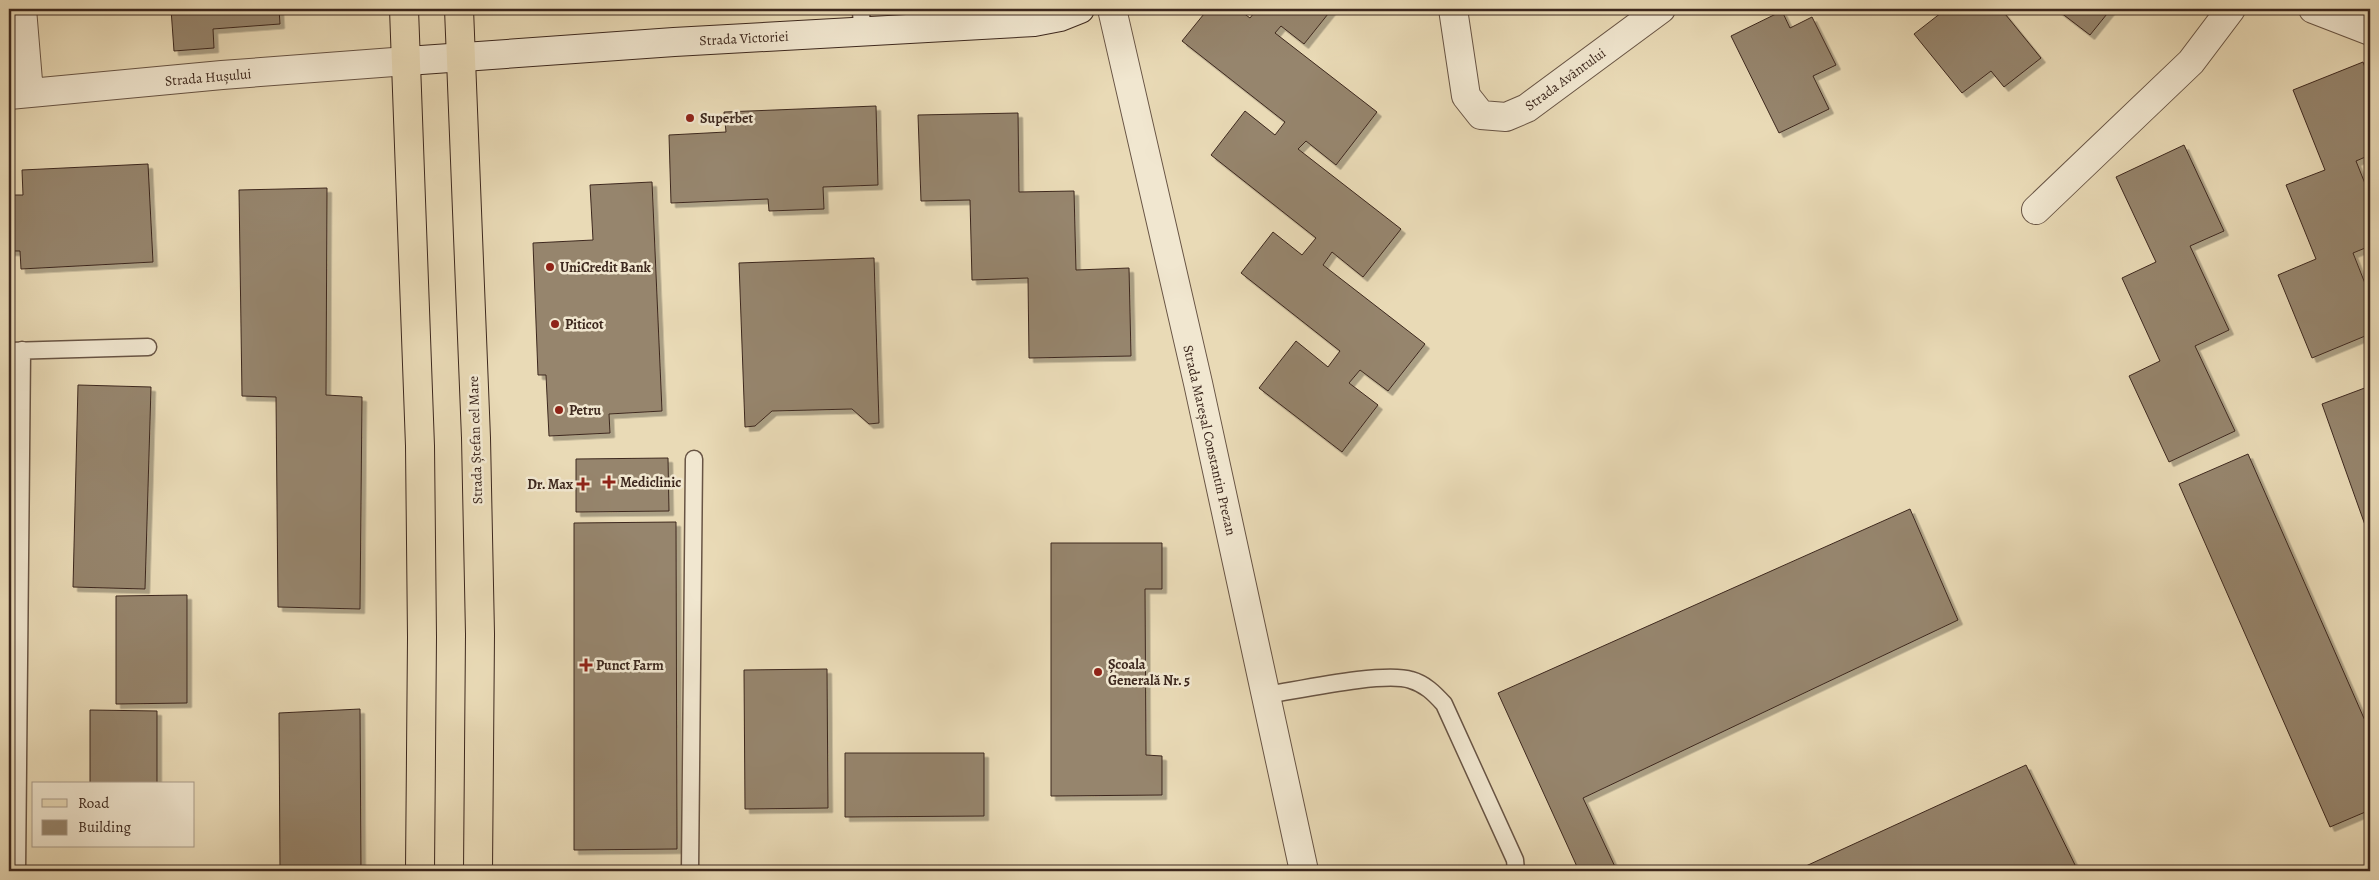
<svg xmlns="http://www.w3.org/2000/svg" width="2379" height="880" font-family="Alegreya,serif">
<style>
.building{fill:#96856d;stroke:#3d281e;filter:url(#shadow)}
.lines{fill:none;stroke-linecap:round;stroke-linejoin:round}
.lane-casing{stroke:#685444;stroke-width:19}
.street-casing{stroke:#685444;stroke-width:30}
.secondary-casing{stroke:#3d281e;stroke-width:30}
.primary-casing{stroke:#3d281e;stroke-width:30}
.lane{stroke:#f1e7d0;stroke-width:16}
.street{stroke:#f1e7d0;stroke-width:28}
.secondary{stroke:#f1e7d0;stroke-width:28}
.primary{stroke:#e9dab6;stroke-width:28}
.poi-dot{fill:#8f2418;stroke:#f1e7d0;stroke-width:2}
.labels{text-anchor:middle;stroke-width:5;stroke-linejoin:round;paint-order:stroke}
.street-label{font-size:14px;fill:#3d281e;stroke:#f1e7d0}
.poi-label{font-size:14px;font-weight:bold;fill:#3d281e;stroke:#f1e7d0;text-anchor:start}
</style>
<defs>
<filter id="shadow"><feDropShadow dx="4.5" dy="4.5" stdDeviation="0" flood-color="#0004"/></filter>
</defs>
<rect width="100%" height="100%" fill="#e9dab6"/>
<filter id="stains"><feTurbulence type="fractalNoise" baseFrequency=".004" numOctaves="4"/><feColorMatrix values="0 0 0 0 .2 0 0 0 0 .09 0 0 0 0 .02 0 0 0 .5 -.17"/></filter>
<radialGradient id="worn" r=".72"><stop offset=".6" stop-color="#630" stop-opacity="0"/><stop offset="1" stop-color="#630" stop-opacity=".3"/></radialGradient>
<path class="building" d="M 171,9 L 279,9 L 280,24 L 213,29 L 214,48 L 174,51 Z
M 1208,9 L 1238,9 L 1250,18 L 1257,9 L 1332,9 L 1304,44 L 1281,26 L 1275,33 L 1377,112 L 1336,165 L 1306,141 L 1298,149 L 1401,229 L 1363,277 L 1332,252 L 1323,265 L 1425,344 L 1388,391 L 1360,370 L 1349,383 L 1378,405 L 1342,452 L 1259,388 L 1296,341 L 1328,367 L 1340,351 L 1241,273 L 1273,232 L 1302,255 L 1316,238 L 1211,155 L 1245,111 L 1275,135 L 1285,122 L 1182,41 Z
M 1946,9 L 2001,9 L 2041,58 L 2004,87 L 1991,71 L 1962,93 L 1914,34 Z
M 2056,9 L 2111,9 L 2090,35 Z
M 1782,11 L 1790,28 L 1812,17 L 1836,65 L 1813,76 L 1829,109 L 1779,133 L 1731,36 Z
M 2363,62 L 2370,80 L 2370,155 L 2356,161 L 2370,196 L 2370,246 L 2353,253 L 2370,296 L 2370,334 L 2312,358 L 2278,275 L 2316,259 L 2286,185 L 2325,170 L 2293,90 Z
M 876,106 L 878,185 L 823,187 L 824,209 L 769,211 L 768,199 L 671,203 L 669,135 L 726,132 L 724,112 Z
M 1018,113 L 1019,192 L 1074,191 L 1076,270 L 1129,268 L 1131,356 L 1029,358 L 1028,278 L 972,280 L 970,200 L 921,201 L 918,115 Z
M 2184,145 L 2224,231 L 2190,246 L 2229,330 L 2195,346 L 2235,431 L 2169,462 L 2129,376 L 2160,361 L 2122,278 L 2156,262 L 2116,177 Z
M 148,164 L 153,262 L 21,269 L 20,251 L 9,251 L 9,195 L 23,195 L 22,170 Z
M 652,182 L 662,411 L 609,414 L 610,433 L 549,436 L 546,375 L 538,375 L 533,243 L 593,240 L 590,185 Z
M 327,188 L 326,395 L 362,397 L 360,609 L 278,607 L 276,397 L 242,396 L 239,190 Z
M 874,258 L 879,423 L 869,424 L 852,409 L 772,411 L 755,426 L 745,427 L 739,263 Z
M 78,385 L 151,387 L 145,589 L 73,587 Z
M 2370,386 L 2370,539 L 2322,404 Z
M 2248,454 L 2370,732 L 2370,810 L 2330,827 L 2179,484 Z
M 668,458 L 669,511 L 576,512 L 576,459 Z
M 1910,509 L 1958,620 L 1583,798 L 1617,871 L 1579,871 L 1498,693 Z
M 676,522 L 677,849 L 574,850 L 574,523 Z
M 1051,543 L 1162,543 L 1162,589 L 1145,589 L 1146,755 L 1162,756 L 1162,795 L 1051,796 Z
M 187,595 L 187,703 L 116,704 L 116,596 Z
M 827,669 L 828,808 L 745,809 L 744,670 Z
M 360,709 L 361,871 L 280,871 L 279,713 Z
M 90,710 L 157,711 L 157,784 L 90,784 Z
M 845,753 L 984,753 L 984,816 L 845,817 Z
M 2026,765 L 2078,871 L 1795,871 Z"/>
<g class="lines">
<g class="lane-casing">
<path id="lane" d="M 861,9 L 862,32
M 9,351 L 148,347
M 1267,695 C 1299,690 1384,671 1411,680 C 1425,684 1434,693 1444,704 L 1515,860 L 1516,871
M 17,871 L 22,350
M 690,871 L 694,459"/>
</g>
<g class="street-casing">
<path id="street" d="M 22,9 L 29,93
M 1112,9 L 1198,383 L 1304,871
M 1453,9 L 1466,96 L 1481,115 L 1506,117 L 1527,108 L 1661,9
M 2313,9 L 2370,31
M 9,95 L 222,75 L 407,61
M 2036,210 L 2191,62 L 2231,9"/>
</g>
<g class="secondary-casing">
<path id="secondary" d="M 407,61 L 674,42 L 1034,22 L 1060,17 L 1080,9"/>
</g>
<g class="primary-casing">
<path id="primary" d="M 404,9 L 420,446 L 422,637 L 420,871
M 459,9 L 476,438 L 480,634 L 478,871"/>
</g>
<use href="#lane" class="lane"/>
<use href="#street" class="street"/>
<use href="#secondary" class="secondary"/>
<use href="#primary" class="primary"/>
</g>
<g class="poi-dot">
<circle cx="690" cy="118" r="5"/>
<circle cx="550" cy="267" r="5"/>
<circle cx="555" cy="324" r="5"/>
<circle cx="559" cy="410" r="5"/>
<path d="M606.5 474.5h5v5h5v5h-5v5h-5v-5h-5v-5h5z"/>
<path d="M580.5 476.5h5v5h5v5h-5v5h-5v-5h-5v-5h5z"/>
<path d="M583.5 657.5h5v5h5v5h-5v5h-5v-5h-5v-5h5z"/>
<circle cx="1098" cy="672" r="5"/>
</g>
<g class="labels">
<g class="street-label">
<text transform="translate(744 38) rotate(-3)" y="5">Strada Victoriei</text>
<text transform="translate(208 77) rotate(-5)" y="5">Strada Hușului</text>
<text transform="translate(1565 79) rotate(-36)" y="5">Strada Avântului</text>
<text transform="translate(475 440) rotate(-92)" y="5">Strada Ștefan cel Mare</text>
<text transform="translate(1210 440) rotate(77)" y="5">Strada Mareșal Constantin Prezan</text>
</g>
<g class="poi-label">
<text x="700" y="123">Superbet</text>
<text x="560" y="272">UniCredit Bank</text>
<text x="565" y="329">Piticot</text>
<text x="569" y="415">Petru</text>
<text x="620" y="487">Mediclinic</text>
<text x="573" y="489" text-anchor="end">Dr. Max</text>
<text x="1108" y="669">Școala<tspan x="1108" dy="16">Generală Nr. 5</tspan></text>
<text x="596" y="670">Punct Farm</text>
</g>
</g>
<rect width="2379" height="880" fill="none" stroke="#e9dab6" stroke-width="30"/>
<rect x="10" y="10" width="2359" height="860" fill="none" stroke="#3d281e" stroke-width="2.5"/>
<rect x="15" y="15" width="2349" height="850" fill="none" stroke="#3d281e"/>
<rect x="32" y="782" width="162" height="65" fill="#f1e7d0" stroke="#a99b89"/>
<rect x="42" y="799" width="25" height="8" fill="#e9dab6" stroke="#a99b89"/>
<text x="78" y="808" font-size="15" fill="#3d281e">Road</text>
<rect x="42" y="820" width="25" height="15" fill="#96856d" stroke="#a99b89"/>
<text x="78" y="832" font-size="15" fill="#3d281e">Building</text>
<rect width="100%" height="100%" filter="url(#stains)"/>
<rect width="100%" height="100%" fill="url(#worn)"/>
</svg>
